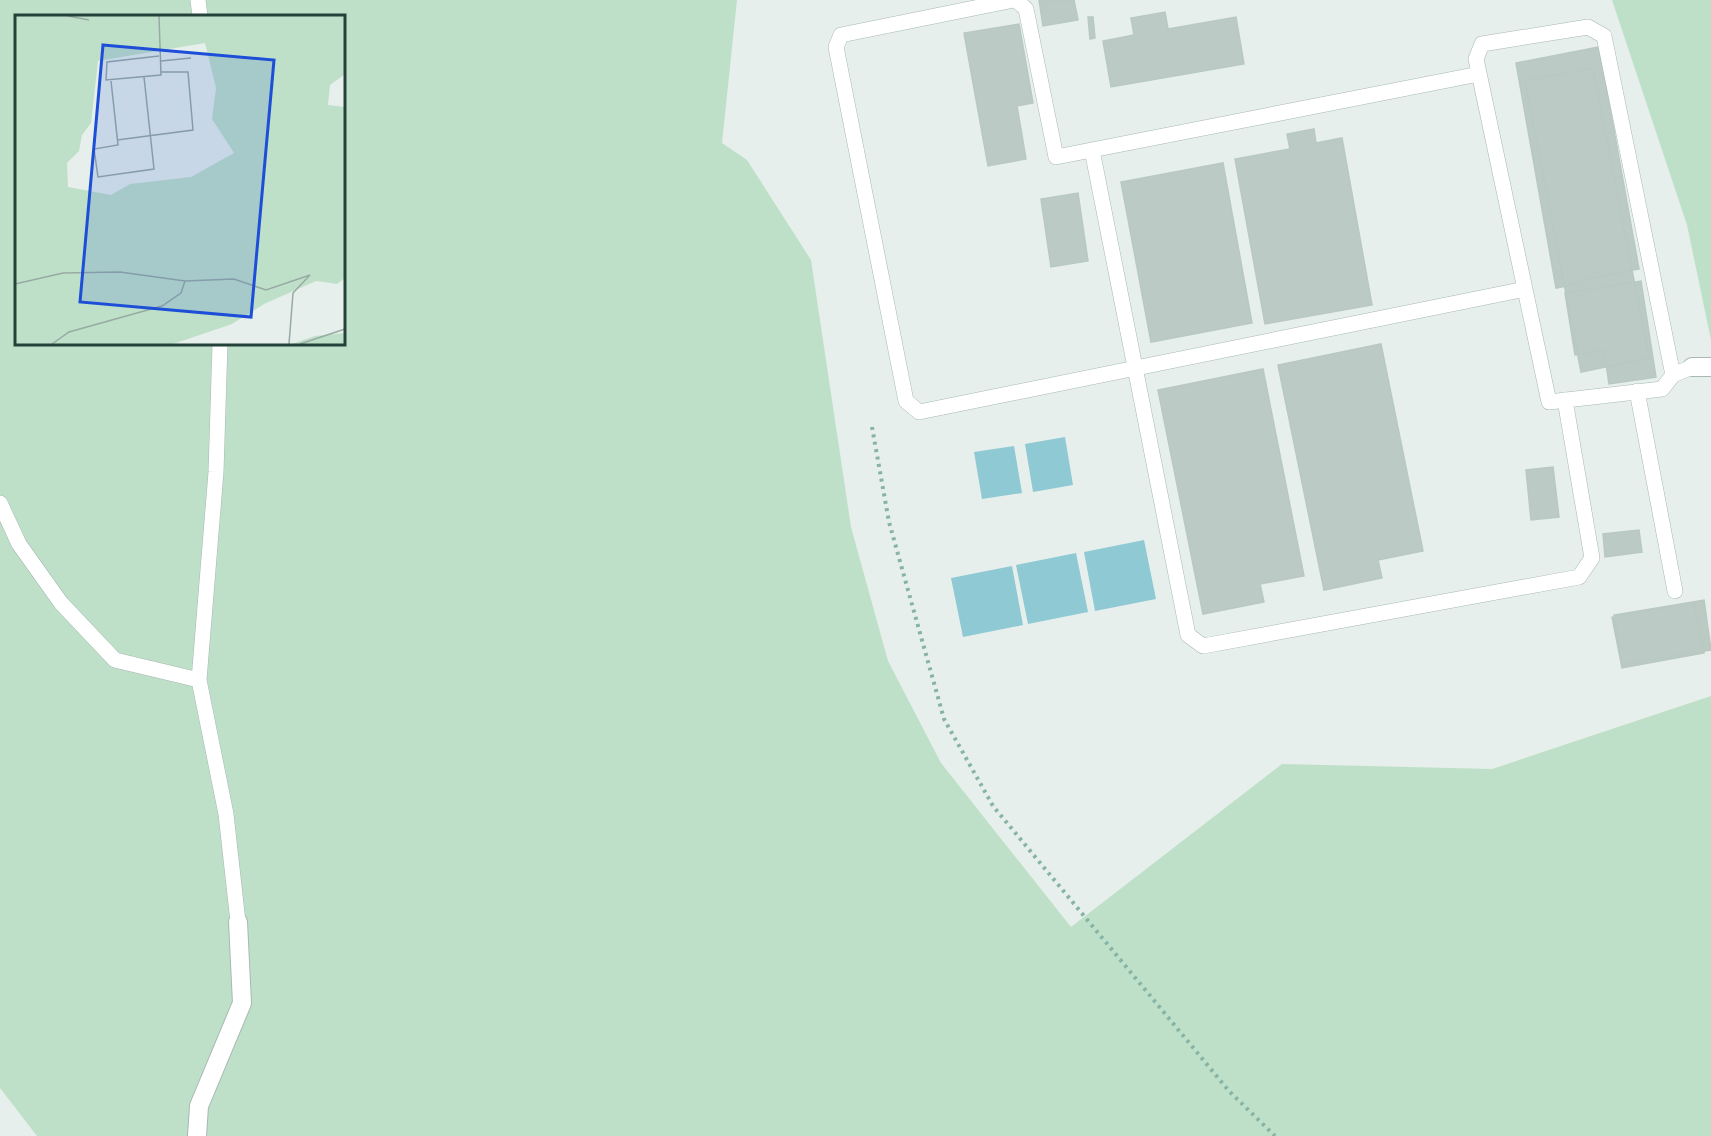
<svg xmlns="http://www.w3.org/2000/svg" width="1711" height="1136" font-family="'PT Sans Narrow',sans-serif">
<style>
.green{fill:#bfe0c8;fill-rule:evenodd}
.water{fill:#8ec9d4}
.building{fill:#bbcac4;stroke:#b8c9c2;stroke-width:1.5}
.lines{fill:none;stroke-linecap:round;stroke-linejoin:round}
.lane-casing{stroke:#a8b8b2;stroke-width:16}
.street-casing{stroke:#a8b8b2;stroke-width:20}
.path{stroke:#86b3a5;stroke-width:4;stroke-dasharray:3 4.5;stroke-linecap:butt}
.lane{stroke:#fff;stroke-width:15}
.street{stroke:#fff;stroke-width:18}
.inset-road{fill:none;stroke:#98aaa4;stroke-width:1.5}
.view{fill:#1d4ed8;fill-opacity:0.15;stroke:#1d4ed8;stroke-width:3}
.inset-edge{fill:none;stroke:#24423a;stroke-width:3}
</style>
<rect width="100%" height="100%" fill="#e6efeb"/>
<path class="green" d="M 0,0 L 737,0 L 722,143 L 747,160 L 811,260 L 851,527 L 888,661 L 941,763 L 1071,927 L 1282,764 L 1492,769 L 1711,696 L 1711,1136 L 37,1136 L 0,1088 ZM 16,16 L 344,16 L 344,344 L 16,344 Z
M 1612,0 L 1711,0 L 1711,340 L 1687,225 Z"/>
<path class="water" d="M 1065,437 L 1073,485 L 1033,492 L 1025,444 Z
M 1014,446 L 1022,493 L 982,499 L 974,452 Z
M 1144,540 L 1156,599 L 1095,611 L 1084,552 Z
M 1076,553 L 1088,612 L 1028,624 L 1016,565 Z
M 1012,566 L 1023,625 L 963,637 L 951,578 Z"/>
<path class="building" d="M 1039,0 L 1074,0 L 1078,20 L 1043,26 Z
M 1165,12 L 1168,29 L 1236,17 L 1244,64 L 1111,87 L 1103,41 L 1134,35 L 1131,18 Z
M 1088,17 L 1093,17 L 1095,38 L 1090,39 Z
M 1019,24 L 1033,103 L 1017,106 L 1026,159 L 988,166 L 964,33 Z
M 1599,47 L 1639,269 L 1582,280 L 1582,283 L 1556,288 L 1516,63 Z
M 1593,68 L 1649,358 L 1581,372 L 1525,81 Z
M 1314,129 L 1316,143 L 1342,138 L 1372,305 L 1265,324 L 1235,159 L 1290,149 L 1287,134 Z
M 1223,163 L 1252,323 L 1151,342 L 1121,182 Z
M 1078,193 L 1088,261 L 1051,267 L 1041,199 Z
M 1641,281 L 1656,377 L 1609,384 L 1604,350 L 1575,355 L 1565,293 Z
M 1381,344 L 1423,551 L 1378,560 L 1382,578 L 1324,590 L 1278,365 Z
M 1263,369 L 1304,576 L 1260,584 L 1264,602 L 1203,614 L 1158,390 Z
M 1553,467 L 1559,517 L 1531,520 L 1526,470 Z
M 1639,530 L 1642,552 L 1605,557 L 1603,534 Z
M 1704,600 L 1711,650 L 1622,665 L 1614,615 Z
M 1694,602 L 1704,653 L 1622,668 L 1612,617 Z"/>
<g class="lines">
<g class="lane-casing">
<path id="lane" d="M 198,0 L 200,16
M 1014,0 L 841,35 L 836,47 L 906,401 L 919,412 L 1525,289
M 1016,0 L 1026,9 L 1056,157 L 1479,74
M 1092,150 L 1188,635 L 1203,646 L 1579,577 L 1592,558 L 1565,400
M 220,344 L 216,472 L 199,680 L 226,814 L 238,922
M 1673,375 L 1604,36 L 1588,27 L 1482,44 L 1476,59 L 1549,402 L 1662,389 L 1673,375 L 1692,367
M 1637,391 L 1675,591
M 0,503 L 19,544 L 61,603 L 115,660 L 199,680"/>
</g>
<g class="street-casing">
<path id="street" d="M 1692,367 L 1711,367
M 197,1136 L 199,1106 L 242,1003 L 238,922"/>
</g>
<path class="path" d="M 872,427 L 889,522 L 944,719 L 993,806 L 1229,1091 L 1275,1136"/>
<use href="#lane" class="lane"/>
<use href="#street" class="street"/>
</g>
<g transform="translate(15 15)">
<rect width="330" height="330" fill="#e6efeb"/>
<path d="M 0,1 L 330,1 L 330,59 L 315,70 L 313,90 L 330,92 L 330,263 L 322,269 L 301,266 L 249,289 L 217,309 L 158,329 L 0,329 ZM 190,28 L 201,73 L 197,104 L 219,138 L 176,162 L 115,169 L 96,180 L 53,172 L 52,148 L 64,136 L 67,120 L 76,108 L 83,46 ZM 330,318 L 330,329 L 277,329 L 300,321 Z" fill="#bfe0c8" fill-rule="evenodd"/>
<path class="inset-road" d="M 53,1 L 74,5M 144,41 L 92,47 L 91,65 L 146,60 L 144,1M 146,46 L 176,43M 96,66 L 103,130 L 79,134 L 83,162 L 139,154 L 129,62M 102,125 L 178,115 L 173,57 L 146,57M 0,269 L 48,258 L 105,257 L 170,266 L 219,264 L 251,275 L 295,260 L 278,278 L 274,329M 37,329 L 54,317 L 147,291 L 166,278 L 170,266M 285,329 L 330,314"/>
<path class="view" d="M 88,30 L 259,45 L 236,302 L 65,287 Z"/>
<rect width="330" height="330" class="inset-edge"/>
</g>
</svg>
